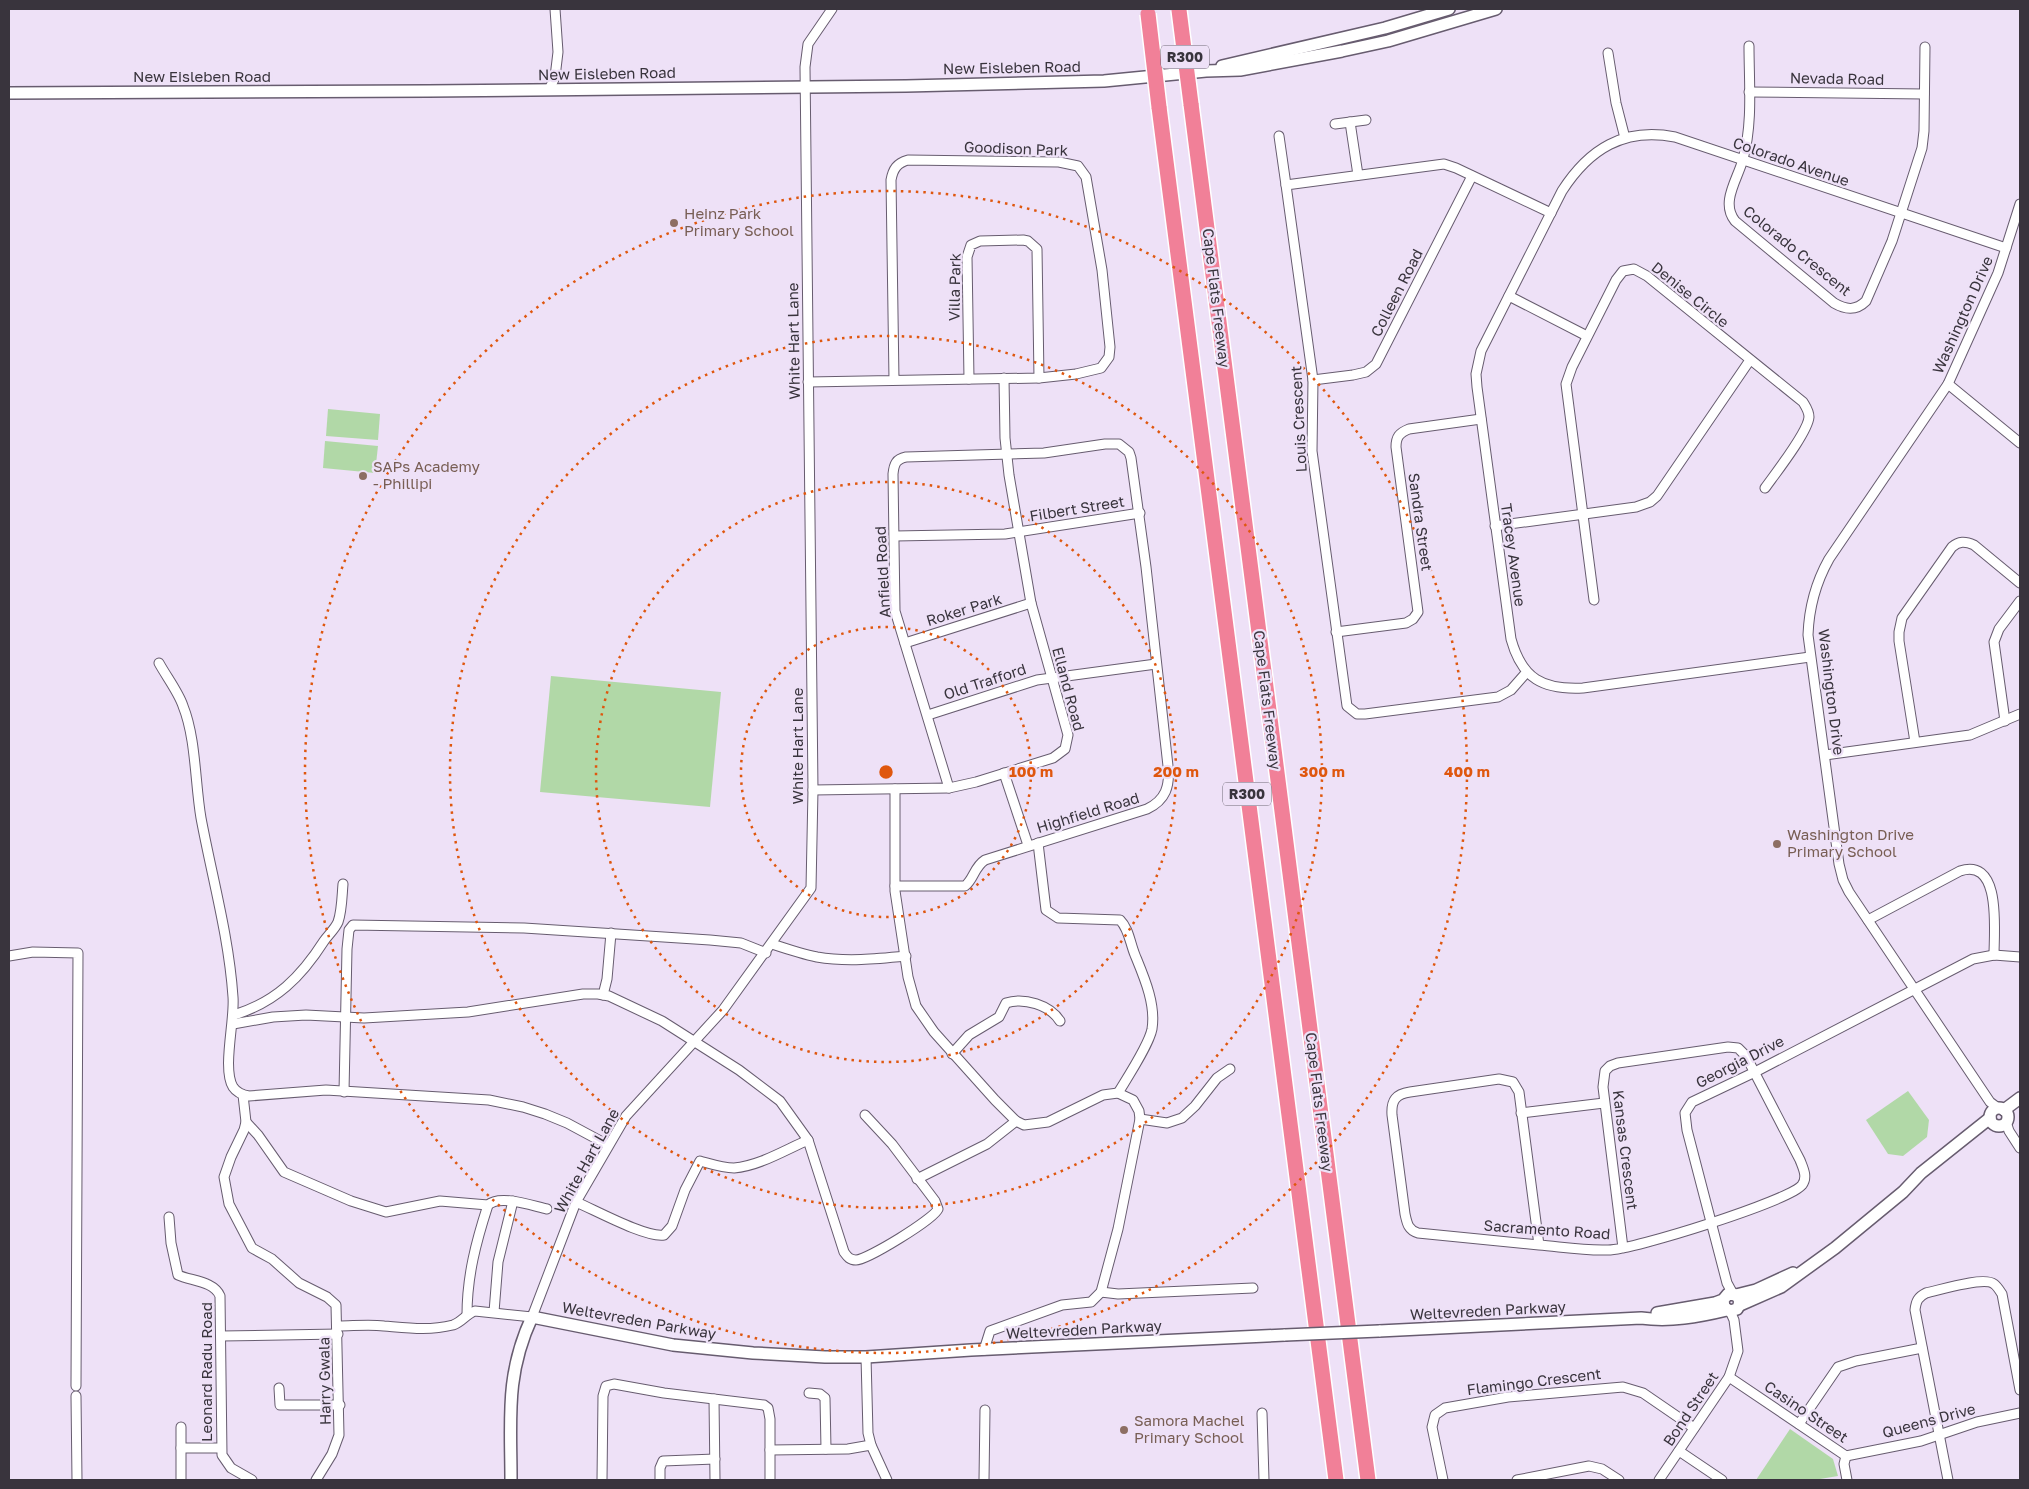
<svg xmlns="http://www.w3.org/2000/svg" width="2029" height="1489" viewBox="0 0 2029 1489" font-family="'Golos Text',sans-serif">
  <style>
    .green { fill: #b1d8a7 }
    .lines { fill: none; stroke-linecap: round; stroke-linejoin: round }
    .street-casing { stroke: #675c6f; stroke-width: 11 }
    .secondary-casing { stroke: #675c6f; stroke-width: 14 }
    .highway-casing { stroke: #fff; stroke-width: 18 }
    .street { stroke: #fff; stroke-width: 9 }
    .secondary { stroke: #fff; stroke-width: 11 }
    .highway { stroke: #f18098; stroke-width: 15 }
    .secondary-bridge-casing { stroke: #675c6f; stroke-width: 14; stroke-linecap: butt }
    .highway-bridge-casing { stroke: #fff; stroke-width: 18; stroke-linecap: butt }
    .secondary-bridge { stroke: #fff; stroke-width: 11 }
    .highway-bridge { stroke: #f18098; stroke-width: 15 }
    .ring { fill: none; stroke: #df570e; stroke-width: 2.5; stroke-dasharray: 2.5 5 }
    .education-dot { fill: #8d6e63; stroke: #eee1f7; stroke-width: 2 }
    .labels { text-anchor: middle; stroke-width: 4.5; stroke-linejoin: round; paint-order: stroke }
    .shield { fill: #eee1f7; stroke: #6f6875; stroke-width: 1 }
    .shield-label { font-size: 14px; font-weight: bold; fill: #39343d }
    .street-label { font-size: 15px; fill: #39343d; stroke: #eee1f7 }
    .education-label { font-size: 15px; fill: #785e54; stroke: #eee1f7; text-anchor: start }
    .centre { fill: #df570e; stroke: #eee1f7; stroke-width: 2.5 }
    .ring-label { font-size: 15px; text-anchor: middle; font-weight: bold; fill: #df570e; stroke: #eee1f7; stroke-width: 4.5; stroke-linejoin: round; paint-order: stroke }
  </style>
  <rect width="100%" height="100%" fill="#eee1f7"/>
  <!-- green -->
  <g class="green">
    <polygon points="328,409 380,414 378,440 326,436"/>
    <polygon points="325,441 378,446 375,473 323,468"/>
    <polygon points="551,676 721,692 710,807 540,792"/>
    <polygon points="1908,1091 1929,1120 1927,1137 1903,1156 1888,1154 1866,1120"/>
    <polygon points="1790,1429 1833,1459 1838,1476 1814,1480 1756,1480"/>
  </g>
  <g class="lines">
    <defs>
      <g id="street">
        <path d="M1749 46C1749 83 1753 123 1743 159 1738 179 1720 202 1735 221L1834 303C1846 310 1856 311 1866 301L1892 241 1922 148 1924 131 1925 47"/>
        <polyline points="1608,53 1616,103 1625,138"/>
        <polyline points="549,90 555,77 558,52 555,9"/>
        <polyline points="1749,92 1924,94"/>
        <polyline points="1350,122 1358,175"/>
        <polyline points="1335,124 1366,120"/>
        <polyline points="1279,136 1286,185"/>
        <polyline points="1509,296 1587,336"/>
        <polyline points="969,379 967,257 971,245 980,241 1023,240 1028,241 1037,249 1039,378"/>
        <polyline points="1313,380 1353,375 1366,372 1376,364 1472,176"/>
        <path d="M808 382 1039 378 1076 374 1101 368 1109 357 1110 347 1102 270 1086 177 1078 166 1059 162 908 160C897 163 893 169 891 180L894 380"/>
        <polyline points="1948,384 2020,443"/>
        <polyline points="1495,526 1636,507 1650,502 1657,496 1750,360"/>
        <polyline points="895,536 1005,534 1140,513"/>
        <path d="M1594 600 1566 384 1572 367 1616 280 1623 271 1634 269 1647 276 1803 402C1806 407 1809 411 1809 417 1808 432 1775 474 1765 488"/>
        <path d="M1336 632 1406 623 1413 619 1418 612 1396 447C1396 437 1399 433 1409 429L1481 419"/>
        <polyline points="905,643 1031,603"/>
        <path d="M1810 657 1583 688C1543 690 1522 679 1511 639L1477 387 1476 374 1481 351 1562 191C1589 149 1624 127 1675 137L2006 248"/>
        <path d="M159 663C166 676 179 693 183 706 196 738 195 783 201 818 212 877 229 937 233 997 235 1020 222 1069 233 1087 237 1093 243 1095 249 1096L326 1090 489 1100 523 1107 545 1114 567 1123 608 1145"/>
        <polyline points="1526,673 1511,690 1498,697 1365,714 1357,714 1347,706 1312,451 1313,380 1286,185 1444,164 1456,168 1551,213"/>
        <polyline points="928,715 1037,680 1156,664"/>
        <polyline points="2005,721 1994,642 1999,629 2020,601"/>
        <path d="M1915 742 1899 641V632L1902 618 1952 547C1959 541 1965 541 1974 545L2020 583"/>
        <polyline points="1825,755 1970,735 2020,714"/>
        <polyline points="1004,773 1028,845"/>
        <polyline points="895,789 895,891 908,977 916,1006 934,1032 995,1100 1016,1121 1024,1125 1048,1122 1103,1095 1118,1093 1133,1100 1139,1111 1140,1119 1118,1229 1101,1292 1091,1302 1062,1305 990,1331 984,1350"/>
        <polyline points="813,790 949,788 976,782 1053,758 1065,749 1068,735 1031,603 1009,475 1005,438 1004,378"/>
        <path d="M1038 843 1046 910 1058 918 1120 920C1129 929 1130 943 1135 955 1144 977 1156 1004 1152 1029 1149 1045 1127 1078 1118 1093"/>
        <path d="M895 886H965C974 879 974 867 985 860L1147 809C1166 800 1170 786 1168 766L1146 567 1131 458 1129 452 1119 444H1105L1044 453 906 457C896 459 894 464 893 474L895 611 949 788"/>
        <path d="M1868 920 1960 871C2002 857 1994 931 1994 955"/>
        <path d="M772 944C787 949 802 954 817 957 846 962 876 959 906 956"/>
        <polyline points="9,956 33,952 78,953 76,1386"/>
        <polyline points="603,995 607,979 611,933"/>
        <path d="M234 1015C276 1002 301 977 324 941 328 935 335 929 338 922 342 911 342 895 343 884"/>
        <path d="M233 1024 273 1017 306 1015 364 1018 468 1012 583 994H598L609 996 662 1021 739 1070 780 1101 808 1140 844 1252C847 1256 849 1260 856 1260 867 1260 934 1219 938 1209L935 1201 892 1144 865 1115"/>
        <path d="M952 1054 969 1035 999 1017 1006 1003C1024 997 1050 1005 1060 1021"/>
        <polyline points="344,1092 347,949 349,930 353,925 524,928 710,940 741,943 766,953"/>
        <polyline points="243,1095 246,1122 244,1130 231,1157 224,1177 229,1204 252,1248 272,1259 299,1283 327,1297 336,1305 339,1435 332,1454 316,1480"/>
        <path d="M1998 1108 1990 1102 1849 892 1843 880 1839 864 1808 635C1809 607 1815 584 1829 559L1948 384 1998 273 2020 204"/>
        <polyline points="1521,1113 1604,1103"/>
        <polyline points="1140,1119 1167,1123 1182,1118 1195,1106 1217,1078 1230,1069"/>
        <polyline points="246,1122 258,1135 284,1172 351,1201 386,1212 440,1201 488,1205"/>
        <polyline points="2006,1122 2009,1131 2020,1148"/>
        <polyline points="917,1179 987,1144 1016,1121"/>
        <path d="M576 1202C595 1210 646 1238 664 1235L672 1226 685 1190 700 1161C711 1164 723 1168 734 1168 759 1166 785 1150 808 1140"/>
        <path d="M169 1217 171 1243 178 1275C191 1281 214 1281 220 1296L222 1455 231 1468 252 1480"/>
        <path d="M1539 1245 1519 1092 1513 1082 1499 1079 1410 1092C1396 1094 1391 1100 1392 1115L1405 1214C1407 1223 1408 1230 1418 1233 1458 1237 1499 1241 1539 1245 1562 1247 1585 1251 1608 1250 1633 1250 1789 1201 1802 1185 1808 1177 1803 1168 1800 1160L1746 1056 1738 1048 1728 1047 1618 1063 1610 1066 1605 1071 1603 1087 1623 1248"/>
        <polyline points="1101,1292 1118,1294 1253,1288"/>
        <polyline points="1733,1294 1727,1283 1687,1130 1685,1113 1692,1102 1755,1072 1973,959 1994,955 2020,957"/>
        <polyline points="494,1312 498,1262 513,1201"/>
        <path d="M467 1315C467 1276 476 1242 488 1205 500 1194 533 1206 547 1209"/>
        <path d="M338 1326C353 1326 369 1324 384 1326 408 1328 429 1331 453 1325 462 1322 466 1314 475 1311L532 1317 576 1202 626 1116 723 1010 811 888 813 790 805 67 808 44 832 9"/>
        <polyline points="221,1336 338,1334"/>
        <polyline points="866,1357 868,1433 871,1445 887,1480"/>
        <polyline points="1729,1377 1846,1456"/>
        <polyline points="279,1388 280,1405 340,1405"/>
        <polyline points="809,1393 820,1394 825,1398 826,1449"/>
        <polyline points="76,1396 77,1480"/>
        <polyline points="714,1399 715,1480"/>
        <polyline points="1262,1413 1264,1480"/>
        <polyline points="1799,1424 1838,1367 1856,1361 1922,1348"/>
        <polyline points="181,1448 221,1448"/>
        <polyline points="770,1450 848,1449 871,1445"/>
        <polyline points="1679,1451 1722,1480"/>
        <polyline points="1846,1456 1921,1441 1977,1422 2020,1413"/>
        <polyline points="1846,1456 1844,1464 1847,1480"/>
        <polyline points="181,1480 181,1427"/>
        <polyline points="602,1480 603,1396 606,1386 614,1384 664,1393 764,1405 768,1408 770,1419 770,1480"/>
        <polyline points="660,1480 660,1468 663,1461 715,1459"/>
        <polyline points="984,1480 985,1410"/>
        <polyline points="1443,1480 1432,1427 1435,1415 1445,1408 1508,1397 1623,1387 1643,1393 1694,1428"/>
        <polyline points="1517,1480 1589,1466 1602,1469 1619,1480"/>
        <polyline points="1659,1480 1729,1377 1738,1351 1734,1320 1730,1311"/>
        <path d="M1948 1480 1915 1310C1916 1301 1918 1297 1926 1293 1940 1290 1984 1276 1994 1284 1997 1286 2000 1291 2002 1294L2020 1390"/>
      </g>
      <g id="secondary">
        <polyline points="1222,66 1385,28 1449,9"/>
        <polyline points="9,93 428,91 906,86 1104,81 1206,71 1240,70 1342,51 1388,41 1496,9"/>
        <circle cx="1999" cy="1117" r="9"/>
        <polyline points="2004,1110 2020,1098"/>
        <polyline points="1736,1295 1756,1290 1793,1273"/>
        <polyline points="1740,1305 1781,1287 1835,1248 1903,1192 1921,1173 1990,1118"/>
        <path d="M1657 1313 1715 1303 1723 1300 1728 1294 1736 1295C1740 1299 1741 1303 1737 1309L1730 1311 1724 1307 1723 1300"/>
        <path d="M1379 1331 1641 1318C1670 1322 1698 1317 1727 1310"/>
        <path d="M511 1480C511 1419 505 1375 532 1317L673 1345 753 1353 825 1357H866L971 1350 1285 1335"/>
      </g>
      <g id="highway">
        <polyline points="1191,104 1368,1480"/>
        <polyline points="1159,107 1336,1480"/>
      </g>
    </defs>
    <!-- street casing -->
    <use href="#street" class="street-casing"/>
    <!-- secondary casing -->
    <use href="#secondary" class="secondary-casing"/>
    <!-- highway casing -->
    <use href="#highway" class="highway-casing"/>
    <!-- street -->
    <use href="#street" class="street"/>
    <!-- secondary -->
    <use href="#secondary" class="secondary"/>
    <!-- highway -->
    <use href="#highway" class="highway"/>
    <defs>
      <polyline id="secondary-bridge" points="1285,1335 1379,1331"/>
      <g id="highway-bridge">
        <polyline points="1179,10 1191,104"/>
        <polyline points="1148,14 1159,107"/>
      </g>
    </defs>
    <!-- secondary-bridge casing -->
    <use href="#secondary-bridge" class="secondary-bridge-casing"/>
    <!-- highway-bridge casing -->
    <use href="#highway-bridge" class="highway-bridge-casing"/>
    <!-- secondary-bridge -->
    <use href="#secondary-bridge" class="secondary-bridge"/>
    <!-- highway-bridge -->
    <use href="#highway-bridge" class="highway-bridge"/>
  </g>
  <!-- distance rings -->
  <g class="ring">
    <circle cx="886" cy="772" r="145"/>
    <circle cx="886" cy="772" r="290"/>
    <circle cx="886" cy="772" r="436"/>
    <circle cx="886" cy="772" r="581"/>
  </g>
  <!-- markers -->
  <g class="education-dot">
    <circle cx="674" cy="223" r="5"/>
    <circle cx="363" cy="476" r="5"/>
    <circle cx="1777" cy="844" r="5"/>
    <circle cx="1124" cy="1430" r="5"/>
  </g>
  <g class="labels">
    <!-- shield labels -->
    <g class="shield">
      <rect x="1161" y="45.5" width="48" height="23" rx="4"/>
      <rect x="1223" y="782.5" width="48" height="23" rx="4"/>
    </g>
    <g class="shield-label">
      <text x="1185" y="62">R300</text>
      <text x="1247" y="799">R300</text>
    </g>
    <!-- street labels -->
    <g class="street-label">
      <text transform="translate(1012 68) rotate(-1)" y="5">New Eisleben Road</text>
      <text transform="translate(607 74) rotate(-1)" y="5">New Eisleben Road</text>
      <text x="202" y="82">New Eisleben Road</text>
      <text transform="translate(1837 79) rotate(1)" y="5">Nevada Road</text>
      <text transform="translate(1016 149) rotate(2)" y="5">Goodison Park</text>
      <text transform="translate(1791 162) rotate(19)" y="5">Colorado Avenue</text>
      <text transform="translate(1797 251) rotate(39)" y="5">Colorado Crescent</text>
      <text transform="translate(955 287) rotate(-89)" y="5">Villa Park</text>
      <text transform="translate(1397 293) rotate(-63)" y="5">Colleen Road</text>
      <text transform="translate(1690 295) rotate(39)" y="5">Denise Circle</text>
      <text transform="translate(1216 298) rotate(83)" y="5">Cape Flats Freeway</text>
      <text transform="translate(1963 315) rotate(-66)" y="5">Washington Drive</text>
      <text transform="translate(794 341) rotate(-91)" y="5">White Hart Lane</text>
      <text transform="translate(1299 419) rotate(-93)" y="5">Louis Crescent</text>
      <text transform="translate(1077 509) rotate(-9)" y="5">Filbert Street</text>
      <text transform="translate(1420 522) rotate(82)" y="5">Sandra Street</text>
      <text transform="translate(1513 555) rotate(82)" y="5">Tracey Avenue</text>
      <text transform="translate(883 572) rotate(-93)" y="5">Anfield Road</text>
      <text transform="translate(964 610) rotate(-17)" y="5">Roker Park</text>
      <text transform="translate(985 682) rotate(-18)" y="5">Old Trafford</text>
      <text transform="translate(1068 689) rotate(75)" y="5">Elland Road</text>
      <text transform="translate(1831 692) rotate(83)" y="5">Washington Drive</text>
      <text transform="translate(1267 700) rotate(83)" y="5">Cape Flats Freeway</text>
      <text transform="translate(798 746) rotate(-90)" y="5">White Hart Lane</text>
      <text transform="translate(1088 813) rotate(-17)" y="5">Highfield Road</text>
      <text transform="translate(1740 1062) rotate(-27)" y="5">Georgia Drive</text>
      <text transform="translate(1319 1102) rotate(83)" y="5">Cape Flats Freeway</text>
      <text transform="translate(1625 1150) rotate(83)" y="5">Kansas Crescent</text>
      <text transform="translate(587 1161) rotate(-61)" y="5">White Hart Lane</text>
      <text transform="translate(1547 1230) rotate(4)" y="5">Sacramento Road</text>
      <text transform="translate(1488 1311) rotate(-3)" y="5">Weltevreden Parkway</text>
      <text transform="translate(639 1321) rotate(10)" y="5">Weltevreden Parkway</text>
      <text transform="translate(1084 1330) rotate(-3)" y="5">Weltevreden Parkway</text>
      <text transform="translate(207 1372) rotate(-90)" y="5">Leonard Radu Road</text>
      <text transform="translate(325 1381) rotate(-91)" y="5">Harry Gwala</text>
      <text transform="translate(1534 1382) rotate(-7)" y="5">Flamingo Crescent</text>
      <text transform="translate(1691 1409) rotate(-56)" y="5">Bond Street</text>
      <text transform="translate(1806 1412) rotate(34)" y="5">Casino Street</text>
      <text transform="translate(1929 1421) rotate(-15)" y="5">Queens Drive</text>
    </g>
    <!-- education labels -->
    <g class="education-label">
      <text x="684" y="219">Heinz Park<tspan x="684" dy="17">Primary School</tspan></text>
      <text x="373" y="472">SAPs Academy<tspan x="373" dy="17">- Phillipi</tspan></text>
      <text x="1787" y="840">Washington Drive<tspan x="1787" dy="17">Primary School</tspan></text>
      <text x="1134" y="1426">Samora Machel<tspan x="1134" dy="17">Primary School</tspan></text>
    </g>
  </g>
  <circle cx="886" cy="772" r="8" class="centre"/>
  <g class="ring-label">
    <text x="1031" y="777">100 m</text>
    <text x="1176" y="777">200 m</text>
    <text x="1322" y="777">300 m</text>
    <text x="1467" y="777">400 m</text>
  </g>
  <!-- border -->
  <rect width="2029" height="1489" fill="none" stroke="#39343d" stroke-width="20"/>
</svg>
